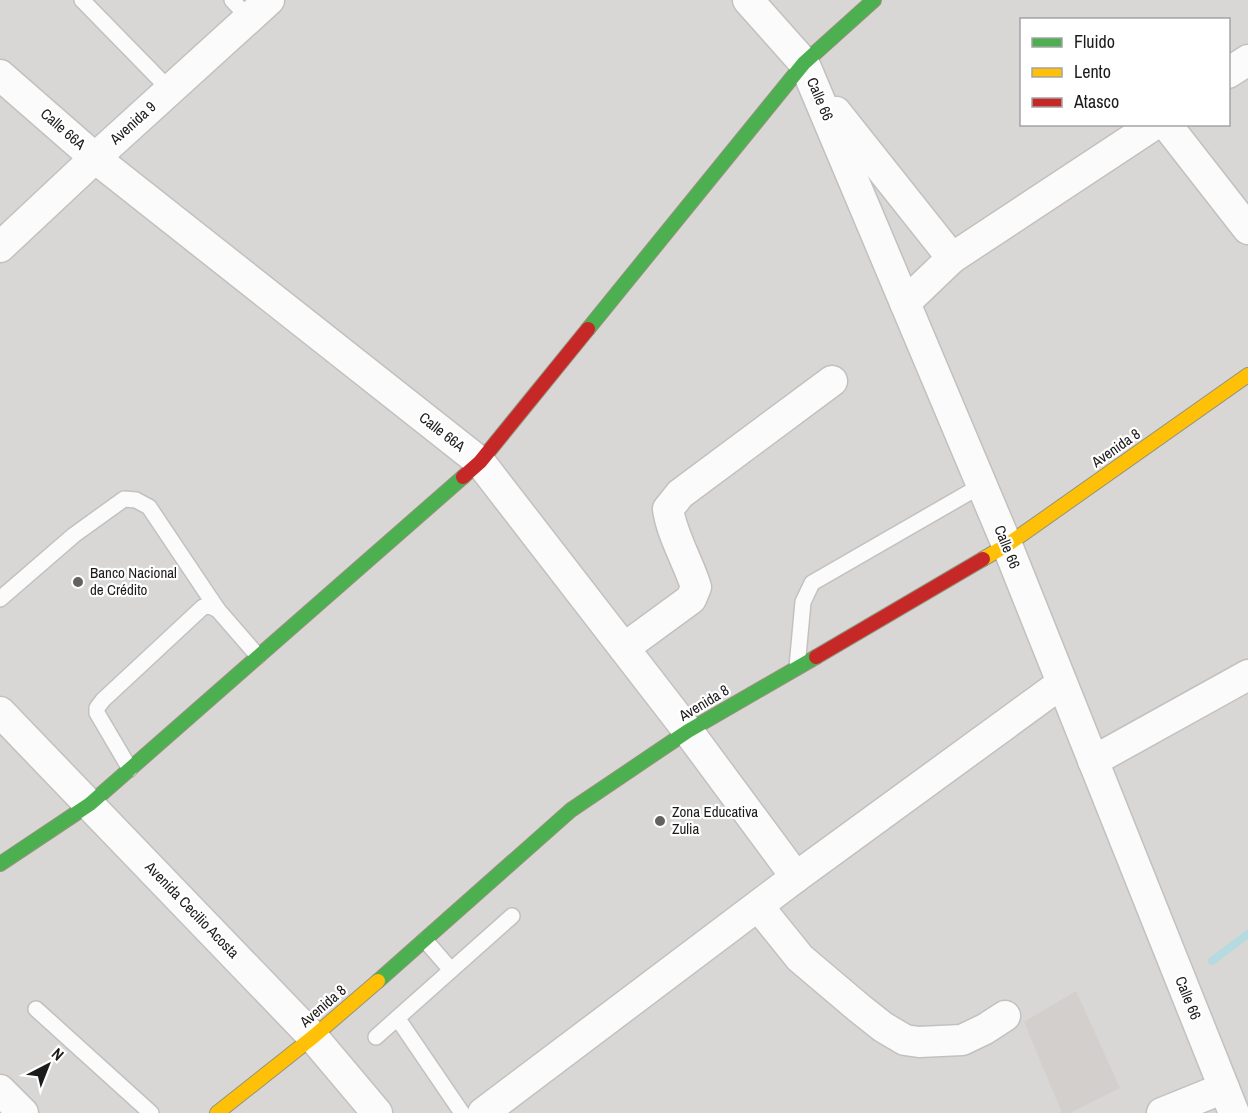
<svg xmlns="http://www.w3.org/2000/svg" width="1248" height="1113" viewBox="0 0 1248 1113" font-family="'Archivo Narrow',sans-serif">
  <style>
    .residential { fill: #d9d7d5; fill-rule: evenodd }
    .parking { fill: #d8d7d5 }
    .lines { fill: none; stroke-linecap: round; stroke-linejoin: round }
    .stream { stroke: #b5dadf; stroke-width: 8 }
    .building { fill: #d2cfcc }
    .lane-casing { stroke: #c2c1bf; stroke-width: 18 }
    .street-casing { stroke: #c2c1bf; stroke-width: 33 }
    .fast-casing { stroke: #94937b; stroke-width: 16 }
    .slow-casing { stroke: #94937b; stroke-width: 16 }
    .jam-casing { stroke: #94937b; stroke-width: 16 }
    .lane { stroke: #fcfbfb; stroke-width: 15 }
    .street { stroke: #fcfbfb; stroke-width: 30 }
    .fast { stroke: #4caf50; stroke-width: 14 }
    .slow { stroke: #ffc107; stroke-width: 14 }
    .jam { stroke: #c62828; stroke-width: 14 }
    .poi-dot { fill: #636261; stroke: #fff; stroke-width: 2 }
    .labels { text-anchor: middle; stroke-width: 4.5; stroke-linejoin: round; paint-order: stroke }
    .street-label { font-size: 15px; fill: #1b1b1b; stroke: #fff }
    .poi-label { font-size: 15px; fill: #1b1b1b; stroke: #fff; text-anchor: start }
  </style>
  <rect width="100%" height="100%" fill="#eae7e3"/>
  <!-- residential -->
  <path class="residential" d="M0 0H1248V1113H0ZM1022 20H1228V124H1022Z"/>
  <!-- parking -->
  <polygon class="parking" points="755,947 909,1113 690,1113 629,1041"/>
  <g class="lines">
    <!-- stream -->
    <polyline class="stream" points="1212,961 1248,934"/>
  </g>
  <!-- building -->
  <polygon class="building" points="1076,991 1120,1088 1070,1113 1062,1113 1024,1022"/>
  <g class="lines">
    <defs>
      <g id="lane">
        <polyline points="82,0 170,90"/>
        <polyline points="232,0 249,18"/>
        <polyline points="0,599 74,535 124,499 136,500 149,507 218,610"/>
        <polyline points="797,667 803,602 812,583 982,485"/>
        <polyline points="130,769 97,713 97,708 103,700 203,607 210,606 218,610 258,656"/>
        <polyline points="425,940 451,970"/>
        <polyline points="36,1009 151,1113"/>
        <polyline points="398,1019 462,1113"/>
        <polyline points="376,1037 512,916"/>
      </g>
      <g id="street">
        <polyline points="748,0 804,63 1007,545 1234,1113"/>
        <polyline points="1228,73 1248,60"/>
        <polyline points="0,75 95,158 480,462 688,731 796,877"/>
        <polyline points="836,112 952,258 1155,124"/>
        <polyline points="1166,124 1248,229"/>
        <polyline points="0,247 95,158 269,0"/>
        <polyline points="905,303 952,258"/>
        <path d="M624 648 691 599 696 587C688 561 672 536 668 509L680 494 832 381"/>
        <polyline points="0,712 313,1037 377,1113"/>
        <polyline points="1093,761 1248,675"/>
        <polyline points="758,906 800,958 859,1008 883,1027 905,1040 919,1042 962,1040 985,1029 1005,1016"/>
        <polyline points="0,1090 23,1113"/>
        <polyline points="483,1113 796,877 1062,683"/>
        <polyline points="1162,1113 1224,1088"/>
      </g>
      <g id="fast">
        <polyline points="588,329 804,63 874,0"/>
        <polyline points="0,864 90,804 463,477"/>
        <polyline points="378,981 571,810 688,731 816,657"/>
      </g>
      <g id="slow">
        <polyline points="983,559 1007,545 1248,375"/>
        <polyline points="217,1113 313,1037 378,981"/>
      </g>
      <g id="jam">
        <polyline points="463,477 480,462 588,329"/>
        <polyline points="816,657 983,559"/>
      </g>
    </defs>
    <!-- lane casing -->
    <use href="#lane" class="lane-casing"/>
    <!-- street casing -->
    <use href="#street" class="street-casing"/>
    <!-- fast casing -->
    <use href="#fast" class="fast-casing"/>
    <!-- slow casing -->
    <use href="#slow" class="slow-casing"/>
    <!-- jam casing -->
    <use href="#jam" class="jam-casing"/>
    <!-- lane -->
    <use href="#lane" class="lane"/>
    <!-- street -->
    <use href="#street" class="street"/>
    <!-- fast -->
    <use href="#fast" class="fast"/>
    <!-- slow -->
    <use href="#slow" class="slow"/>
    <!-- jam -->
    <use href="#jam" class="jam"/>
  </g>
  <!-- markers -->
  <g class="poi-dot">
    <circle cx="78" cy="582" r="6"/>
    <circle cx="660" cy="821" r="6"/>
  </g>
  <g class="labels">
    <!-- street labels -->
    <g class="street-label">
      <text transform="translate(820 99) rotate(67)" y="5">Calle 66</text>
      <text transform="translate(133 123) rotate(-42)" y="5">Avenida 9</text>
      <text transform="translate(63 129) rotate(41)" y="5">Calle 66A</text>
      <text transform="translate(442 432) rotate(38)" y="5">Calle 66A</text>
      <text transform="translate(1116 448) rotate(-35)" y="5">Avenida 8</text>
      <text transform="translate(1007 547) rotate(68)" y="5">Calle 66</text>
      <text transform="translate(704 703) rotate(-31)" y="5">Avenida 8</text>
      <text transform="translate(192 910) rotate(46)" y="5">Avenida Cecilio Acosta</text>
      <text transform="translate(1188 998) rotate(68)" y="5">Calle 66</text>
      <text transform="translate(323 1006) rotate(-41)" y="5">Avenida 8</text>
    </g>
    <!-- poi labels -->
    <g class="poi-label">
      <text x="90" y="578">Banco Nacional<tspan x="90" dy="17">de Crédito</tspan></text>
      <text x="672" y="817">Zona Educativa<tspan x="672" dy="17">Zulia</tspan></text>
    </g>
  </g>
  <!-- legend -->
  <rect x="1020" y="18" width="210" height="108" fill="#ffffff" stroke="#a4a4a4" stroke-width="1.5"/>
  <rect x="1032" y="38" width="30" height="9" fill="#4caf50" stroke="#a4a4a4" stroke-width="1.5"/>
  <text x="1074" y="48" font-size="18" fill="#1b1b1b">Fluido</text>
  <rect x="1032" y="68" width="30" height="9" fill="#ffc107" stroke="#a4a4a4" stroke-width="1.5"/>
  <text x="1074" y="78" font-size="18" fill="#1b1b1b">Lento</text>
  <rect x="1032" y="98" width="30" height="9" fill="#c62828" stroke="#a4a4a4" stroke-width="1.5"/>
  <text x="1074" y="108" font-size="18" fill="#1b1b1b">Atasco</text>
  <!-- north arrow -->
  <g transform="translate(48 1065) rotate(42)" stroke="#ffffff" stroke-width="4.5" paint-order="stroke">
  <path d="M0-4.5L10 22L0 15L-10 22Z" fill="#1b1b1b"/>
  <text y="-9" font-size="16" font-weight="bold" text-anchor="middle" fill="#1b1b1b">N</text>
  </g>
</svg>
